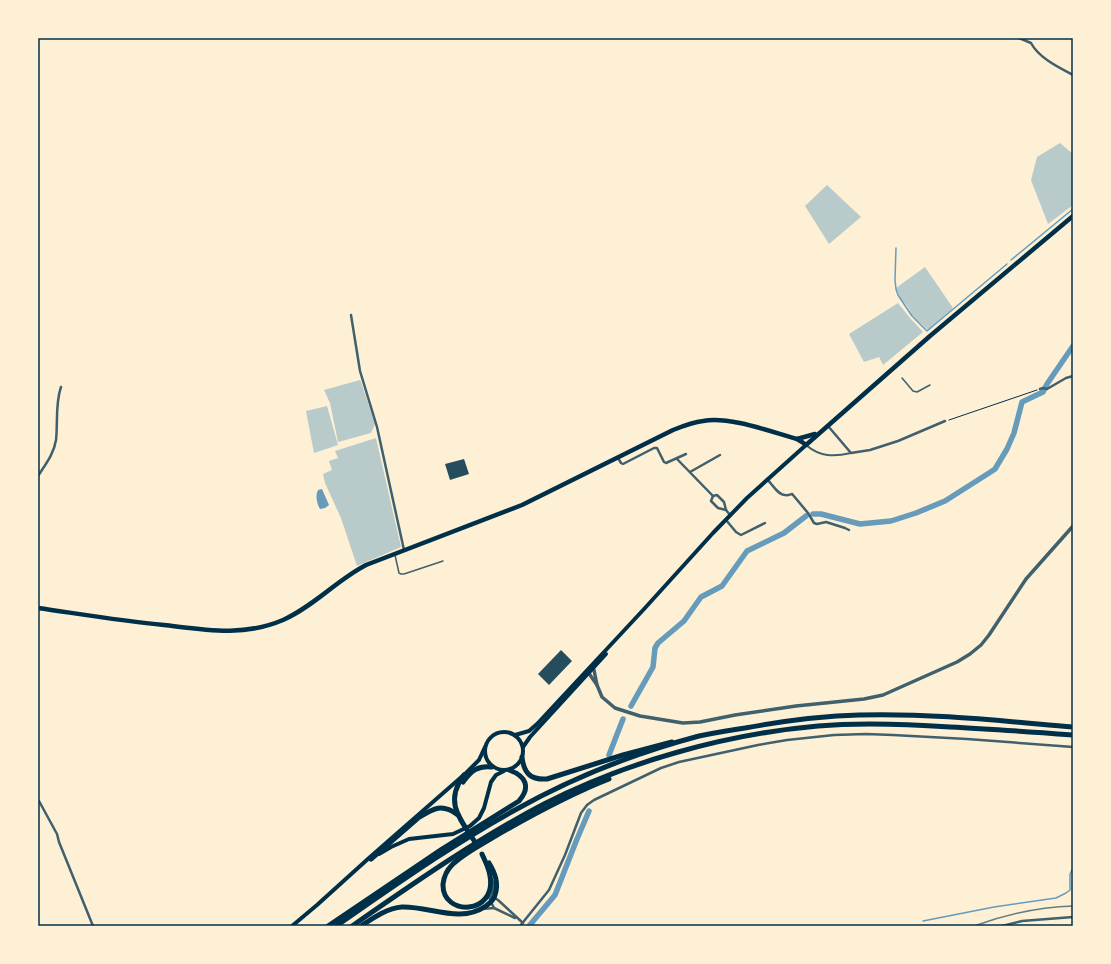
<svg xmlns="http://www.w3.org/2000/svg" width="1111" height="964" viewBox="0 0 1111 964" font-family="Mulish,sans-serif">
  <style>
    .green { fill: #b9caca }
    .water { fill: #669bbc }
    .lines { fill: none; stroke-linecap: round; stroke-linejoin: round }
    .stream { stroke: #669bbc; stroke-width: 1.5 }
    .canal { stroke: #669bbc; stroke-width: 5.5 }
    .building { fill: #264d5e }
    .path { stroke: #003049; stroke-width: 1 }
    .service { stroke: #3f606c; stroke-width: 1.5 }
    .pedestrian { stroke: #3f606c; stroke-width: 2 }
    .minor { stroke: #3f606c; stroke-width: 2.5 }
    .tertiary { stroke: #3f606c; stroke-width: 3.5 }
    .secondary { stroke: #003049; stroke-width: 4 }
    .primary { stroke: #003049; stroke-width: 4.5 }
    .motorway { stroke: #003049; stroke-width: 5 }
    .rail { stroke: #657d81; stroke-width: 1.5 }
    .neatline { fill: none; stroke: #003049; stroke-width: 1.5 }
  </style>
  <rect width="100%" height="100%" fill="#fdf0d5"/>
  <!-- green -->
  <g class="green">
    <polygon points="1060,143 1073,154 1073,205 1048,224 1031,180 1037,157"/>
    <polygon points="827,185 861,217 829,244 805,206"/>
    <polygon points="925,267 953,308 928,330 912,315 908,307 901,299 896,288"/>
    <polygon points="898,303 910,318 923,332 883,365 879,357 864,362 849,334"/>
    <polygon points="360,380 361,382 375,424 371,433 338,442 330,403 324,390"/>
    <polygon points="327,406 338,445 314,453 306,411"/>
    <polygon points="376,438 401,547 357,566 341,518 325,483 323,474 332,470 329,461 338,458 335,451"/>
  </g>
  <!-- water -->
  <path class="water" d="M322 489 329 505 325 508 320 509C317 504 315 496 318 490Z"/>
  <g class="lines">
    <!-- stream -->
    <g class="stream">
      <polyline points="896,248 895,280 896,289 898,295 912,316 927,331 1007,264"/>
      <polyline points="1011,260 1073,209"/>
      <polyline points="923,921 994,907 1056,898 1066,893 1070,890 1070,874 1073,868"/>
    </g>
    <!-- canal -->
    <g class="canal">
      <polyline points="813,514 821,514 860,524 891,521 916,513 945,501 989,473 995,469 1007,449 1014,433 1022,402 1043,392 1047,384 1073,346"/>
      <polyline points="631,706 653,667 655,648 658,643 684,621 701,597 722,586 747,551 784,533 806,516"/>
      <polyline points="609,755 623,719"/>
      <polyline points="529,926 555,895 577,839 589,811"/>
    </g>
  </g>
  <!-- building -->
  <g class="building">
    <polygon points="464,459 469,474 450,480 445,464"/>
    <polygon points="561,650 572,661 549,685 538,674"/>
  </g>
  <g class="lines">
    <!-- path -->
    <polyline class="path" points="949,420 1037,390"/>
    <!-- service -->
    <g class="service">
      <polyline points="902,378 913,391 917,392 930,385"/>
      <polyline points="395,555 399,573 401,574 404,574 443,561"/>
    </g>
    <!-- pedestrian -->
    <path class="pedestrian" d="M806 445C820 457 834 457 851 453"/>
    <!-- minor -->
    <g class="minor">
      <path d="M1019 38 1031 43C1039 58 1058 67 1073 75"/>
      <polyline points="351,315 360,371 377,427 404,550"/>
      <polyline points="1040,389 1043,388 1047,389 1066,378 1073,376"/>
      <polyline points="828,426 851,453 870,450 898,441 945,421"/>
      <polyline points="618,458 621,463 623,464 654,448 657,448 664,462 666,463 686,454"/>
      <polyline points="677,459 713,496"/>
      <polyline points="690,472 720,455"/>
      <path d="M38 476C45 465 54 454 56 440 58 423 55 404 61 387"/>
      <path d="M767 479C772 484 778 495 785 495 787 496 789 495 792 494L793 495 808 513 814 523 817 524 826 522 845 528 849 530"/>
      <polyline points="713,496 717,495 724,502 726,510 730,515"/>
      <polyline points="713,496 711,501 718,508 726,510"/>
      <polyline points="726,520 736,532 741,535 765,523"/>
      <polyline points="39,801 57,834 59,842 93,926"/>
      <polyline points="492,879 494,887 490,900 494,908"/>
      <polyline points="487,898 493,897 498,900 523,923"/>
      <polyline points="482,909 494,908 515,918"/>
      <polyline points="520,926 549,890 565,855 581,813 587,805 594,800 661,768 679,762 758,745 787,740 834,735 866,734 893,735 967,739 1073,747"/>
      <polyline points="1002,926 1022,921 1073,917"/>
    </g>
    <!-- tertiary -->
    <g class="tertiary">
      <polyline points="591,668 594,670 597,685 602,697 615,708 640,716 683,723 700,722 735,715 796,706 864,699 883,695 957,662 970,654 981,645 989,635 1026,579 1073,526"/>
      <polyline points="588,672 597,685"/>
    </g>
    <!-- secondary -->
    <g class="secondary">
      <circle cx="504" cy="751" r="19"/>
      <polyline points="515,735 529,731 537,724 645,608 713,533 747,498 806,445"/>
      <polyline points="523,747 530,737 606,654"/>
      <polyline points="379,854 391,847 409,839 453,834 470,826 479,818 484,808 491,782 496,775 504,771"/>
      <polyline points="292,926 317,905 369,858 466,773 479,760 485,747"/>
    </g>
    <!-- primary -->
    <g class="primary">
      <polyline points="797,439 815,434"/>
      <path d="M38 608C80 614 122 621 164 625 206 630 243 637 283 620 314 606 337 580 366 565L522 505 673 430C683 426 693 422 703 421 730 416 771 432 797 439L802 442 806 445 930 336 1073 216"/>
    </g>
    <!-- motorway -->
    <g class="motorway">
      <path d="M522 757C524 774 531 780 547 779L623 755 672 742"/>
      <path d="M464 775C443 803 461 820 477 845"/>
      <path d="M463 782C471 771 478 765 492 767"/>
      <path d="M482 854C485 861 489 868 490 876 497 915 442 917 443 884 444 876 447 870 452 865 463 854 479 846 492 838 530 816 568 795 609 779"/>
      <path d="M371 859 418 818C434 808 442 803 458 815"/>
      <path d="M328 926 442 849 519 801C531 787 526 776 509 770"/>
      <path d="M336 926C394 886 453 844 515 810 572 778 635 753 699 736 714 733 730 730 745 728 783 721 821 716 859 715 931 713 1002 721 1073 727"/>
      <path d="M352 926C414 883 477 839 544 804 626 762 726 734 818 726 862 722 906 724 950 727 991 729 1032 732 1073 735"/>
      <path d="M361 926C373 918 387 908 402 907 430 906 460 924 486 906 490 903 494 900 495 895 499 883 495 873 489 863"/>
    </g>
    <!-- rail -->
    <path class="rail" d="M974 926C1007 914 1039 907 1073 906"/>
  </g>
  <!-- border -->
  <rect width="1111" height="964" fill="none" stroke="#fdf0d5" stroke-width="78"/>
  <rect x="39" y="39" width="1033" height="886" class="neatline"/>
</svg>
